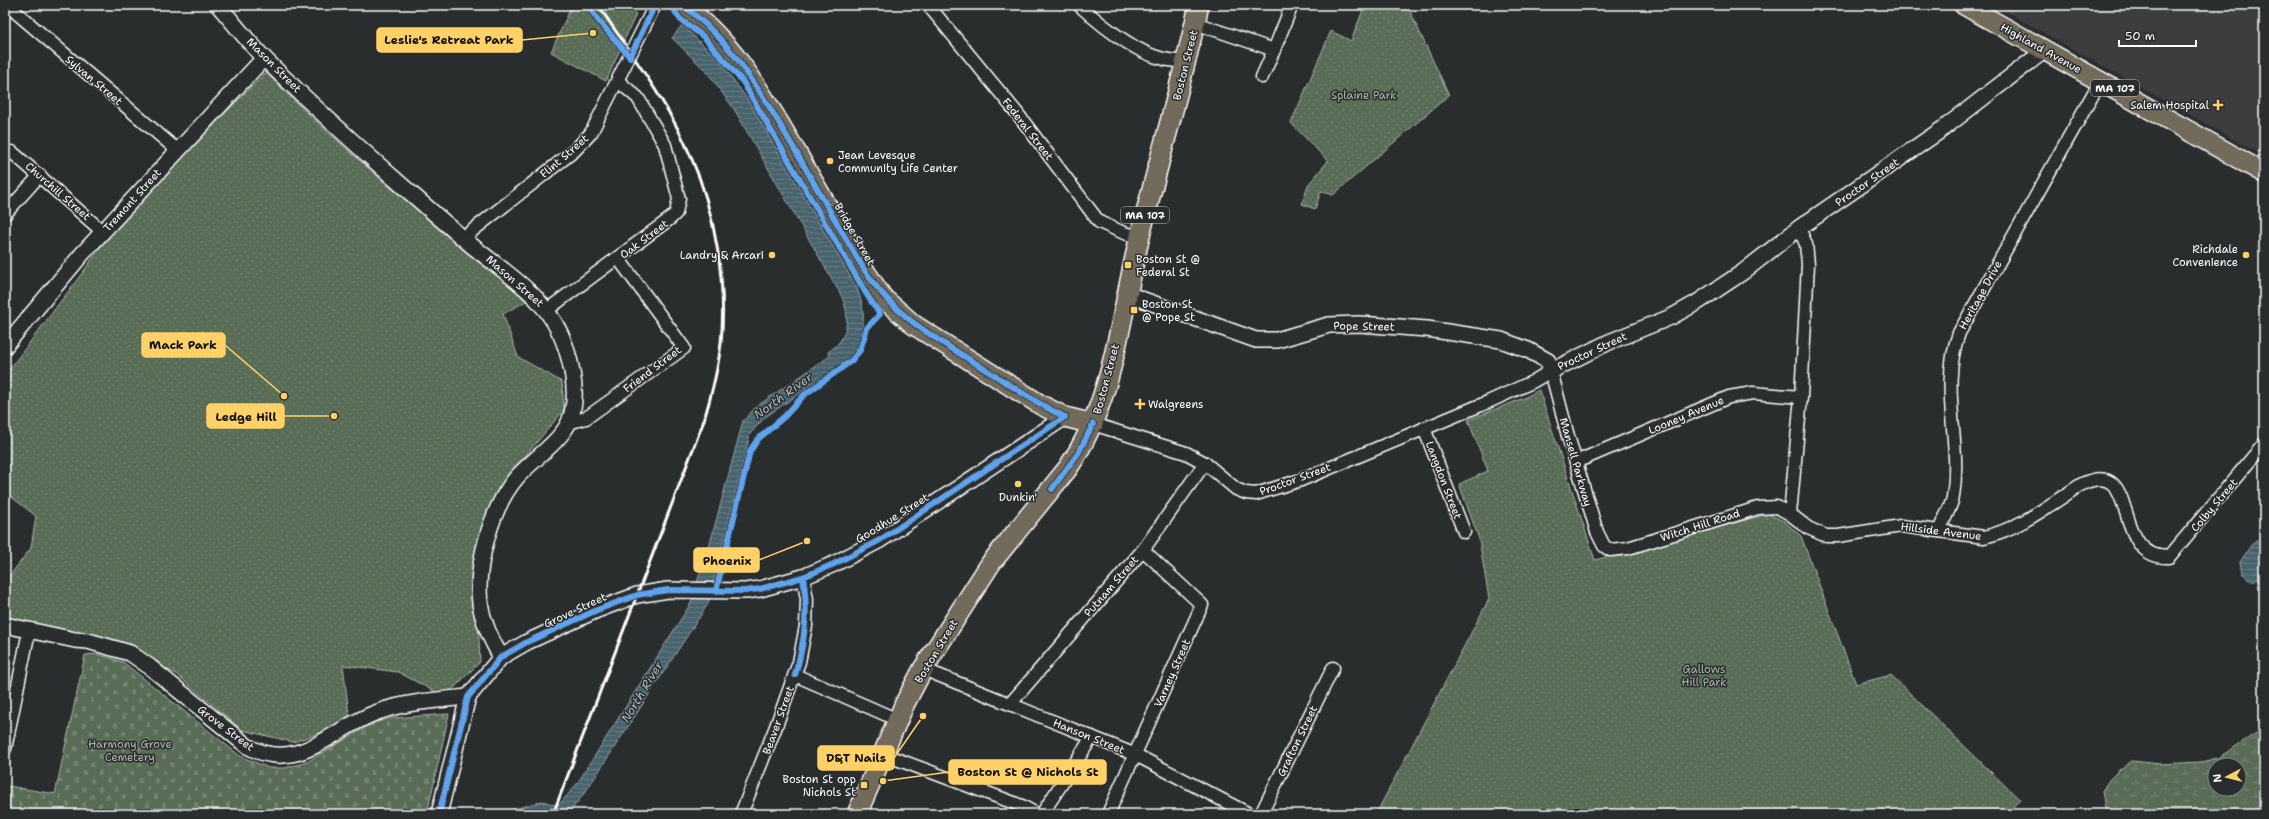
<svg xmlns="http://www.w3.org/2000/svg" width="2269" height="819" viewBox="0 0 2269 819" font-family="'Shantell Sans',sans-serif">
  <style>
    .built { fill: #3d3c41 }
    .wetland { fill: url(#wetland-marsh); stroke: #acb6aa; fill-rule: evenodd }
    .cemetery { fill: url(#cemetery-stones); stroke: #acb6aa }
    .park { fill: url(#park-dots); stroke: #acb6aa }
    .water { fill: url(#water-rules); stroke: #92a1a7 }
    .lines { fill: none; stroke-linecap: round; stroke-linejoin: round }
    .minor-casing { stroke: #fff; stroke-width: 15 }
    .tertiary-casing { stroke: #fff; stroke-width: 18 }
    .primary-casing { stroke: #fff; stroke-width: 22 }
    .minor { stroke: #2a2d2e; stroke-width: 12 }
    .tertiary { stroke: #2a2d2e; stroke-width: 15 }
    .primary { stroke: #726b5a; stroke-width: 19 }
    .rail { stroke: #fff; stroke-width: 3 }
    .cycleway-casing { stroke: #2a2d2e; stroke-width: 8 }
    .cycleway { stroke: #60a3ed; stroke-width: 6 }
    .poi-dot { fill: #ffd166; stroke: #2a2d2e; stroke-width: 1.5 }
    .labels { text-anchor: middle; stroke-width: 3; stroke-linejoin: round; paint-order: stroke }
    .shield { fill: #2a2d2e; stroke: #bfc0c0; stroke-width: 1 }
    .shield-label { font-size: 10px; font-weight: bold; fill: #fff }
    .street-label { font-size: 11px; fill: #fff; stroke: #2a2d2e }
    .park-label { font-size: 11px; fill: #acb6aa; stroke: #2a2d2e }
    .poi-label { font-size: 11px; fill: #fff; stroke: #2a2d2e; text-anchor: end }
    .water-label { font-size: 12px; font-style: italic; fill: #adb9bd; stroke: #2a2d2e }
    .leader { fill: none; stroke: #ffd166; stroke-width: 1.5 }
    .callout-dot { fill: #ffd166; stroke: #2a2d2e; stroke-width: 1.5 }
    .callout { fill: #ffd166; stroke: #ffd166; stroke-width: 1.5 }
    .callout-label { font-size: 12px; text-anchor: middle; font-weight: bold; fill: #111 }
  </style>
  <defs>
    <pattern id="wetland-marsh" width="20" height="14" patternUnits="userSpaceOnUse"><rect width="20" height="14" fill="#596c56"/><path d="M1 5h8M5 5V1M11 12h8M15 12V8" fill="none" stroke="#72826f"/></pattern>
    <pattern id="cemetery-stones" width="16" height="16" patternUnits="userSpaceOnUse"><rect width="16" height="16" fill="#596c56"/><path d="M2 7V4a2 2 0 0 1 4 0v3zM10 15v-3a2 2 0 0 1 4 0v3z" fill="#72826f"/></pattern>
    <pattern id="park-dots" width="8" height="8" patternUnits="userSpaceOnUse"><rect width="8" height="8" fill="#596c56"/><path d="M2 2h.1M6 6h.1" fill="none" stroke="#72826f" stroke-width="1.8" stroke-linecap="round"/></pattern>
    <pattern id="water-rules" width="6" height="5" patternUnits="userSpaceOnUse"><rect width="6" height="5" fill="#49636d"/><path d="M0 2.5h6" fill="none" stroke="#647a83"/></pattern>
  </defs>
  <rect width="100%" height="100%" fill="#2a2d2e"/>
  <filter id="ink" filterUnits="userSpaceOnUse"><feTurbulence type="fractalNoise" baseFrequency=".025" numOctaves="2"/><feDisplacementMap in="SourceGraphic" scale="8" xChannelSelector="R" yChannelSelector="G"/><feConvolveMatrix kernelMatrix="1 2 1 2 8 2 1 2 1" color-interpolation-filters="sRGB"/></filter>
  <g filter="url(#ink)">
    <!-- built -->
    <polygon class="built" points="1995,5 2264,5 2264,156 2081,54"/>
    <!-- wetland -->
    <path class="wetland" d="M2264 728V814H2106L2102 791 2109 780 2120 769 2132 761 2160 764 2201 762 2218 758ZM2215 765H2239V789H2215Z"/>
    <!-- cemetery -->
    <polygon class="cemetery" points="97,654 123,662 240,756 269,768 285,768 307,762 373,723 392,718 449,714 427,814 5,814 5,793 8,786 55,794 85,655"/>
    <!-- park -->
    <g class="park">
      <polygon points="572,5 627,5 636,14 606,81 551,52"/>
      <polygon points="1365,5 1407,5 1449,95 1333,195 1321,191 1315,209 1302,204 1308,185 1328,161 1291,123 1331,31 1351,41"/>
      <path d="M266 72C347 156 439 228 530 299L503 314 518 357 562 382 564 410 499 487 476 570 480 662 445 697 398 672 343 665 350 723 293 742 242 730 176 674 123 646 38 632 5 617V582L31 548 36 516 5 492V375L86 268 120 218Z"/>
      <polygon points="1539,390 1595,560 1768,514 1784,521 1801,536 1856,684 1891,675 2020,800 2005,814 1376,814 1489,599 1479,539 1459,484 1488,471 1468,420 1524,398"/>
    </g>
    <!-- water -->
    <g class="water">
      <path d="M682 25 718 59 748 100 857 288C867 314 866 337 849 359L764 418 750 434 708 604 586 791 568 814H510L514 809 543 801 558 806 577 784 691 603 703 562H705L743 421 757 406 830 356 828 352C849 339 851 316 841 295L734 109 707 72 672 38Z"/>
      <polygon points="2264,536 2264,578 2251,581 2242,573 2240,562 2251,545"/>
    </g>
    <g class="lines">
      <defs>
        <g id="minor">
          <polyline points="928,5 1017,113 1099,222 1124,233 1139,237"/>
          <path d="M1079 5C1100 24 1136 53 1164 59 1171 61 1179 61 1186 62"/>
          <polyline points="12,9 177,150"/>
          <polyline points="1195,23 1274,50 1292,5"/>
          <polyline points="1262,77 1274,50"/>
          <polyline points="12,152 103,232"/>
          <polyline points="5,214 40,175"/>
          <path d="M1799 228 1806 244 1808 264 1801 397 1790 514 1808 528 1826 536H1838L1901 526 1984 537C2020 529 2052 503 2082 484 2142 456 2109 559 2169 557L2264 444"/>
          <polyline points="463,238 575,150 591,133 655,5"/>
          <polyline points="547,310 671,218 676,213 679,199 665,145 638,98 618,81"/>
          <polyline points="568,423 586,418 684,348 618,258"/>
          <polyline points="1093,424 1186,453 1205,463 1236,489 1246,493 1256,494 1301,480 1488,402 1532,382 1551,371 1568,436 1597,532 1604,546 1610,550 1628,548 1758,508 1777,507 1790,514"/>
          <polyline points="1424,428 1464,532"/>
          <polyline points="1576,462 1729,397 1753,393 1801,397"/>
          <path d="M1939 531C1943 520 1951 508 1953 497 1962 441 1939 388 1959 333L2101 80"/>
          <polyline points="923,669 1136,755 1249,814"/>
          <polyline points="795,675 898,720"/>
          <polyline points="1010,704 1143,550 1205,463"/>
          <polyline points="5,749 29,631"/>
          <polyline points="883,754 1022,806 1036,814"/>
          <polyline points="741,814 775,729 799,662 806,626 807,599 803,577"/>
          <polyline points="1042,814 1092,737"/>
          <polyline points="1108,814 1202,605 1143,550"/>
          <polyline points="1261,814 1333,668"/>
        </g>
        <g id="tertiary">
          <path d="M218 5C234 23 248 42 265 59 307 101 353 142 398 182 422 203 446 224 471 245 509 276 550 298 566 348 573 370 579 399 569 422 560 442 532 460 517 477 492 506 475 565 480 603 483 623 491 640 501 657"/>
          <polyline points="1127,294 1256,340 1277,340 1329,325 1359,324 1427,329 1501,340 1528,350 1548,361 1551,371 1609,342 1671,317 1698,302 1743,272 1799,228 1944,128 2045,50"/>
          <polyline points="5,346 83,253 264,58"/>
          <path d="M5 625 75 640 88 641 130 653 150 667 247 746C299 775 331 728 378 712 406 702 438 700 468 697"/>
          <polyline points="439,814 468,697 501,657 527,642 597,610 637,595 668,590 745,591 760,589 803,577 834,564 880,540 1065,417"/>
        </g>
        <g id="primary">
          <path d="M682 5C734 42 763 96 795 150 818 190 841 231 865 271L883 298 914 325 1041 405 1065 417 1093 424"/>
          <polyline points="1964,5 2264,173"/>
          <path d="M857 814 905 703 923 669 991 563 1068 468C1115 399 1120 315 1140 236 1159 159 1182 83 1199 5"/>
        </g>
      </defs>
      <!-- minor casing -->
      <use href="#minor" class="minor-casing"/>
      <!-- tertiary casing -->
      <use href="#tertiary" class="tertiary-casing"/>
      <!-- primary casing -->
      <use href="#primary" class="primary-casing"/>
      <!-- minor -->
      <use href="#minor" class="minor"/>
      <!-- tertiary -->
      <use href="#tertiary" class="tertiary"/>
      <!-- primary -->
      <use href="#primary" class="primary"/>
      <!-- rail -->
      <path class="rail" d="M553 814 703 423C711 397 718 370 721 343 727 284 715 211 691 157 668 102 631 54 598 5"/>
      <defs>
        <g id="cycleway">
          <polyline points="588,5 598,20 630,57 655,5"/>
          <polyline points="671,5 680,19 704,37 743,82 867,295 880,314 867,328 860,350 851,361 804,395 785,416 758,439 750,451 716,591"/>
          <path d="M682 5C734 42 763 96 795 150 818 190 841 231 865 271 897 320 938 339 986 370 1012 386 1037 404 1065 417"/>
          <polyline points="1052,489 1079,452 1093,424"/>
          <path d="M795 675C805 642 809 611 803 577"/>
          <polyline points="439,814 468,697 501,657 527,642 597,610 637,595 668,590 745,591 760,589 803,577 834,564 880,540 1065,417"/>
        </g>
      </defs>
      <!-- cycleway casing -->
      <use href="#cycleway" class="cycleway-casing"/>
      <!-- cycleway -->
      <use href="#cycleway" class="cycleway"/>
    </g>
  </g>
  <!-- markers -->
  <g class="poi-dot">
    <path d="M2216 99h4v4h4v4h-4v4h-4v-4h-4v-4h4z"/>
    <circle cx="830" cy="161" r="4"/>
    <circle cx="772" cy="255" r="4"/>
    <circle cx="2246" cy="255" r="4"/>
    <rect x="1124" y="261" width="8" height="8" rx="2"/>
    <rect x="1130" y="306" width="8" height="8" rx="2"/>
    <path d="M1138 398h4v4h4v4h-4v4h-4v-4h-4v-4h4z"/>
    <circle cx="1018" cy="484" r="4"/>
    <rect x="860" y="781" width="8" height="8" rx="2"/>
  </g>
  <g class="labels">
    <!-- shield labels -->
    <g class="shield">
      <rect x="2091" y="80" width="48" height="16" rx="3"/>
      <rect x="1121" y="207" width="48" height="16" rx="3"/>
    </g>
    <g class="shield-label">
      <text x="2115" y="92">MA 107</text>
      <text x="1145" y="219">MA 107</text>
    </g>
    <!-- street labels -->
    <g class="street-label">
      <text transform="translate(2041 48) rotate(29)" y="4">Highland Avenue</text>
      <text transform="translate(274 65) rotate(45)" y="4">Mason Street</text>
      <text transform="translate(1185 65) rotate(-76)" y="4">Boston Street</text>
      <text transform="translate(94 80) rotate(40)" y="4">Sylvan Street</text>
      <text transform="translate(1028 129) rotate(52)" y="4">Federal Street</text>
      <text transform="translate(564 156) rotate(-41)" y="4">Flint Street</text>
      <text transform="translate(1867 182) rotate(-35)" y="4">Proctor Street</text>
      <text transform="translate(58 191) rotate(41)" y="4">Churchill Street</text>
      <text transform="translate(132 200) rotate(-48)" y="4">Tremont Street</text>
      <text transform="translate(855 234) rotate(60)" y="4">Bridge Street</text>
      <text transform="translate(644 239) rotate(-37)" y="4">Oak Street</text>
      <text transform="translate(515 281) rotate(41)" y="4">Mason Street</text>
      <text transform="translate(1980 295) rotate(-61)" y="4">Heritage Drive</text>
      <text transform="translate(1364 326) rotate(1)" y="4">Pope Street</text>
      <text transform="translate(1592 351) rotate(-25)" y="4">Proctor Street</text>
      <text transform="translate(652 369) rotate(-37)" y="4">Friend Street</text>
      <text transform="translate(1106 379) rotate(-75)" y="4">Boston Street</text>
      <text transform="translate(1686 415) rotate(-23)" y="4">Looney Avenue</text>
      <text transform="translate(1576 462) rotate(74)" y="4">Mansell Parkway</text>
      <text transform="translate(1295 479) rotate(-20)" y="4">Proctor Street</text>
      <text transform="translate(1444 480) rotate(69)" y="4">Langdon Street</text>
      <text transform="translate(2214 505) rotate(-50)" y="4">Colby Street</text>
      <text transform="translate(892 518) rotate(-32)" y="4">Goodhue Street</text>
      <text transform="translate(1700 525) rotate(-18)" y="4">Witch Hill Road</text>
      <text transform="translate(1941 531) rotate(7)" y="4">Hillside Avenue</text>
      <text transform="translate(1111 586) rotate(-49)" y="4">Putnam Street</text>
      <text transform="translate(575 610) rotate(-25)" y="4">Grove Street</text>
      <text transform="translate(936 651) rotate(-59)" y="4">Boston Street</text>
      <text transform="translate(1172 673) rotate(-66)" y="4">Varney Street</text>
      <text transform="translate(778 720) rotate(-70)" y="4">Beaver Street</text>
      <text transform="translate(226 728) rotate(37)" y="4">Grove Street</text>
      <text transform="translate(1089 736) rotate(22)" y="4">Hanson Street</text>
      <text transform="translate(1297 741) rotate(-64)" y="4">Grafton Street</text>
    </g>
    <!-- park labels -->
    <g class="park-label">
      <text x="1364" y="99">Splaine Park</text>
      <text x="1704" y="673">Gallows<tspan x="1704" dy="13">Hill Park</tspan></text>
      <text x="130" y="748">Harmony Grove<tspan x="130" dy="13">Cemetery</tspan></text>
    </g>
    <!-- poi labels -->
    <g class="poi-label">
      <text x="2209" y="109">Salem Hospital</text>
      <text x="838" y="159" text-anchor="start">Jean Levesque<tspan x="838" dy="13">Community Life Center</tspan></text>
      <text x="2238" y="253">Richdale<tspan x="2238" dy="13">Convenience</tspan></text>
      <text x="764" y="259">Landry &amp; Arcari</text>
      <text x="1136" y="263" text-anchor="start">Boston St @<tspan x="1136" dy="13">Federal St</tspan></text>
      <text x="1142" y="308" text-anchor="start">Boston St<tspan x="1142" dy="13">@ Pope St</tspan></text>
      <text x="1148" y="408" text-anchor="start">Walgreens</text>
      <text x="1018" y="501" text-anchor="middle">Dunkin'</text>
      <text x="856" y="783">Boston St opp<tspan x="856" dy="13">Nichols St</tspan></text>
    </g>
    <!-- water labels -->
    <g class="water-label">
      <text transform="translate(783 396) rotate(-36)" y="4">North River</text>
      <text transform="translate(642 692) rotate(-59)" y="4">North River</text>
    </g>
  </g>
  <!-- callouts -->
  <path class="leader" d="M593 33L522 40M284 396L225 345M334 416L284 416M807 541L759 560M923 716L894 758M883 781L949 772"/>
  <g class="callout-dot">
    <circle cx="593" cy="33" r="4"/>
    <circle cx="284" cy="396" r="4"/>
    <circle cx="334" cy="416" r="4"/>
    <circle cx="807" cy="541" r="4"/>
    <circle cx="923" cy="716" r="4"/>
    <circle cx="883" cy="781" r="4"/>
  </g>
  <g class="callout">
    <rect x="377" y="28" width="145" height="24" rx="4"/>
    <rect x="142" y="333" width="83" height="24" rx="4"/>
    <rect x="207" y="404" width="77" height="24" rx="4"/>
    <rect x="694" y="548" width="65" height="24" rx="4"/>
    <rect x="818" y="746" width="76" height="24" rx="4"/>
    <rect x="949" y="760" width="157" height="24" rx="4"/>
  </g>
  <g class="callout-label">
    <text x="449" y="44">Leslie's Retreat Park</text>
    <text x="183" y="349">Mack Park</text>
    <text x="246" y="421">Ledge Hill</text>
    <text x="727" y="565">Phoenix</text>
    <text x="856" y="762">D&amp;T Nails</text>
    <text x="1028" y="776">Boston St @ Nichols St</text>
  </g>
  <!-- margin -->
  <rect width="2269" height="819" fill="none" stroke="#2a2d2e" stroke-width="20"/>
  <rect x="10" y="10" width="2249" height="799" fill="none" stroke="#fff" stroke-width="1.5" filter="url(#ink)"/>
  <!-- north arrow -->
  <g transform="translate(2227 777) rotate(263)"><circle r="19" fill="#2a2d2e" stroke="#7f8182"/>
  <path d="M0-3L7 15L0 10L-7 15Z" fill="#ffd166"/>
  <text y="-6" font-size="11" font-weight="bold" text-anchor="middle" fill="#ffffff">N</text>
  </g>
  <!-- scale -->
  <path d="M2119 40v6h77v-6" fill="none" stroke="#ffffff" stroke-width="2"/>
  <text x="2125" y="40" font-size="12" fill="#ffffff" stroke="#2a2d2e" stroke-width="3" paint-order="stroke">50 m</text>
</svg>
